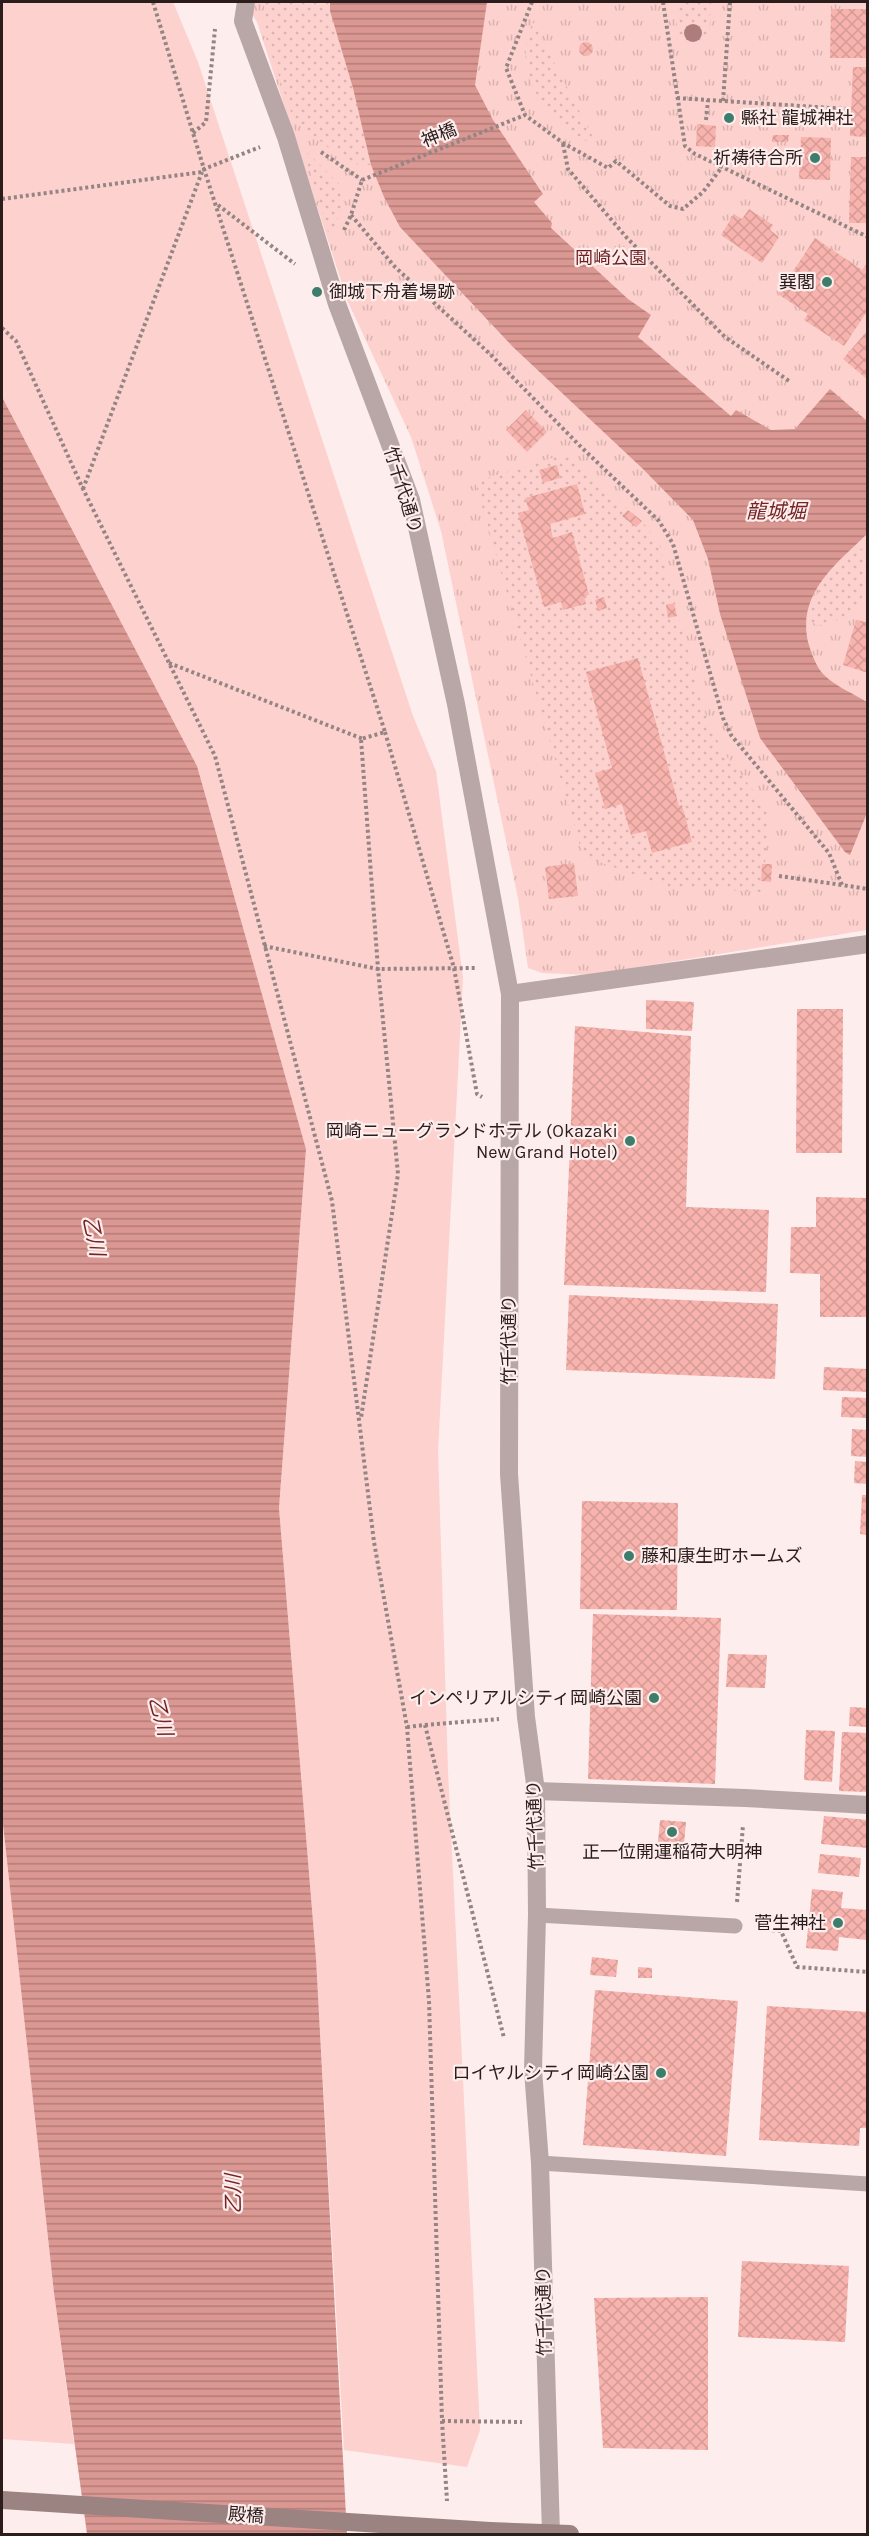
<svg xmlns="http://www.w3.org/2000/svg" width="869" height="2536" viewBox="0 0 869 2536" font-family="Karla,'Noto Sans JP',sans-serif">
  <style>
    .grass { fill: #fdd1cd }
    .park { fill: url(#park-tufts) }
    .garden { fill: url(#garden-dots) }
    .water { fill: url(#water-rules) }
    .building { fill: url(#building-cross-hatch) }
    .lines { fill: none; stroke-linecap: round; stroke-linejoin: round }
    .path { stroke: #948584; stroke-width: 4; stroke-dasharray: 3 3; stroke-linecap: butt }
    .lane { stroke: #b8a7a6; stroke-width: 15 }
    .street { stroke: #b8a7a6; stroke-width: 18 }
    .secondary { stroke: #9b8381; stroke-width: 18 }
    .secondary-bridge { stroke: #9b8381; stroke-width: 18 }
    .tree { fill: #ae7c7c }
    .poi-dot { fill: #3d7d6c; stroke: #fdedec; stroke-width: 2 }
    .labels { text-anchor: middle; stroke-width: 4.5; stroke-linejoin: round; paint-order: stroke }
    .poi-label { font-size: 18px; fill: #2b1d1c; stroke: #fdedec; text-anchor: end }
    .street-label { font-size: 18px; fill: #2b1d1c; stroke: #fdedec }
    .park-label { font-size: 18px; fill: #6e1f20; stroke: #fdedec }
    .water-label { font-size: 20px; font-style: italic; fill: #742425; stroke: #fdedec }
  </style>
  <defs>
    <pattern id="park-tufts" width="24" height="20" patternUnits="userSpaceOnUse" patternTransform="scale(1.5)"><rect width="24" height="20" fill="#fdd1cd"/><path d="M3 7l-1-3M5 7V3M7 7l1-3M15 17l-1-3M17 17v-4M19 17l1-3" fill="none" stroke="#d9b3af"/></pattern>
    <pattern id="garden-dots" width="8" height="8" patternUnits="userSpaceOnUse" patternTransform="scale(1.5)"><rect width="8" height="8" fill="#fdd1cd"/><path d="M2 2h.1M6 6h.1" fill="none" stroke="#d9b3af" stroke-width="1.8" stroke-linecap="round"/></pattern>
    <pattern id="water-rules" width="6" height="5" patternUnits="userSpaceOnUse" patternTransform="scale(1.5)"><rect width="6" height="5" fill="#db9893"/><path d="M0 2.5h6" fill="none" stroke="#b27b77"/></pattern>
    <pattern id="building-cross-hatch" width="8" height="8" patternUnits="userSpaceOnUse" patternTransform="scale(1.5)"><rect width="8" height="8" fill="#f9b3ae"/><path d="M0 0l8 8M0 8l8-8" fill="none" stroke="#d69a95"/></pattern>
  </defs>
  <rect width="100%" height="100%" fill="#fdedec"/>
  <!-- grass -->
  <g class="grass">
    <polygon points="2,2 173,2 198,62 413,716 436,771 463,978 438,1451 448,1771 480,2430 467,2467 344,2450 316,1958 279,1508 306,1149 197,766 2,397"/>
    <polygon points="2,1815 54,2293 74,2444 2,2439"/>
  </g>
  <!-- park -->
  <polygon class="park" points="245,2 867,2 867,930 589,975 542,973 528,968 518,898 441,531 411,437 348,302 257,22"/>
  <!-- garden -->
  <g class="garden">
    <polygon points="264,2 330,2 330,11 353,88 371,165 349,164 300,125 291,112 265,35"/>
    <polygon points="678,2 711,2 709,40 705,44 679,42 676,38"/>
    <path d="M533 22 596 143 594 145C547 122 509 74 533 22Z"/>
    <polygon points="303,148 342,187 345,197 333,235 329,235"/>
    <polygon points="568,453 648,528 660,547 703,707 712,731 727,757 770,812 762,892 669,887 583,856 475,482"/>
    <path d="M867 547C868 558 869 574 867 585 860 608 840 625 816 625L811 621C809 593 841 554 867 547Z"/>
  </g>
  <!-- water -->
  <g class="water">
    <path d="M330 2H487L475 85 493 120 543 194 534 202 552 223 551 228 628 299 651 315 638 337 731 416 736 410 771 430 795 429 830 389 867 421V534C836 564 797 593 808 642 811 652 816 667 824 675 835 686 854 694 867 702V813L850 855 845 852 760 738 720 614 708 559 693 520 643 469 513 347 400 227 384 197 371 165 353 88 330 11Z"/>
    <polygon points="2,397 197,766 306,1149 279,1508 316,1958 347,2534 87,2534 54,2293 2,1815"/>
  </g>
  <!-- building -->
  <g class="building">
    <polygon points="831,9 868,9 868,58 830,58"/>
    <circle cx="586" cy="49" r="7"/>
    <polygon points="853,67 868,67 868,137 850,136"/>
    <polygon points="697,124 716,126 715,147 696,146"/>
    <polygon points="773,135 789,135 788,142 772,142"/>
    <polygon points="801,137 831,138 830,180 799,179"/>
    <polygon points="851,157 868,157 868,223 849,223"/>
    <polygon points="749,209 773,225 770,230 779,237 762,263 721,235 734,214 742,219"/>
    <polygon points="815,238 862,270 868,262 868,310 844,346 804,320 808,314 778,294"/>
    <polygon points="868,330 868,380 843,359"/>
    <polygon points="526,410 547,432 527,452 506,430"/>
    <polygon points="557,465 560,478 543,483 539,470"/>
    <polygon points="577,484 585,514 550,524 553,538 572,532 589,595 584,596 586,604 563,610 561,602 544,607 518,513 529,510 525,498"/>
    <polygon points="628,510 642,521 636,527 622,516"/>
    <polygon points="604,597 607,608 598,611 595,600"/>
    <polygon points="674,603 677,616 668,618 666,605"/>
    <polygon points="868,618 868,673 843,665 856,620 866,622"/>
    <polygon points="638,658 679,806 682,805 692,842 652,853 646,831 631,835 622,804 605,809 595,773 612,768 586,672"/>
    <polygon points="574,863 578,896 549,899 545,867"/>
    <polygon points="762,864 772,864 771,882 761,881"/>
    <polygon points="646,1000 694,1002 692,1031 646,1029"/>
    <polygon points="797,1009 843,1009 842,1153 796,1153"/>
    <polygon points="575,1026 691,1036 686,1207 769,1210 766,1292 564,1285"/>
    <polygon points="816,1197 868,1198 868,1317 820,1317 820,1274 790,1273 791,1227 816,1227"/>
    <polygon points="569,1295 778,1304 775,1379 566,1370"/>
    <polygon points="824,1367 868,1369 868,1392 823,1390"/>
    <polygon points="842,1397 868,1398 868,1418 841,1417"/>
    <polygon points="852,1429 868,1430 868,1457 851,1456"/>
    <polygon points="855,1461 868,1462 868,1484 854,1483"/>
    <polygon points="862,1495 868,1495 868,1535 860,1534"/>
    <polygon points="582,1501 678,1503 677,1610 580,1609"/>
    <polygon points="593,1614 721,1618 715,1784 588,1779"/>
    <polygon points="728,1654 767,1655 765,1688 726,1687"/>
    <polygon points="850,1707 868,1708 868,1727 849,1726"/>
    <polygon points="806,1730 835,1731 832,1782 804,1780"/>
    <polygon points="842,1732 868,1733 868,1792 839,1791"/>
    <polygon points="824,1816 868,1820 868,1848 821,1844"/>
    <polygon points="660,1820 686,1822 684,1844 658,1842"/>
    <polygon points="820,1854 861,1858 859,1877 818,1873"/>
    <polygon points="812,1889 843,1892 841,1908 868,1910 867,1940 839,1937 838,1951 806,1948"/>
    <polygon points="592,1957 618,1960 616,1977 590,1975"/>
    <polygon points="638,1967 652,1968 652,1978 638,1978"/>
    <polygon points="595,1990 738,2001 726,2156 583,2145"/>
    <polygon points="767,2006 868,2012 868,2128 860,2128 859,2146 759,2140"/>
    <polygon points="742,2261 849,2266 845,2342 738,2337"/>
    <polygon points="708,2297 708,2450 603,2448 594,2298"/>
  </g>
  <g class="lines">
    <!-- path -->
    <g class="path">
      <polyline points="153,2 204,169 385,732 361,739 378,969 398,1174 361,1418"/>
      <polyline points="532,2 506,68 525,115 563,143 608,168 616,161 670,206 683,209 703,192 722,167"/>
      <polyline points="663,2 685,146 695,154 868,237"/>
      <polyline points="677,98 847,109"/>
      <polyline points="723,101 730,2"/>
      <polyline points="706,120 708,100"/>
      <polyline points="193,133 206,122 215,29"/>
      <polyline points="563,144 568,169 627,238 725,337 789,381"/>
      <polyline points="321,152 362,180"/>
      <polyline points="362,180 525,115"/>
      <polyline points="2,199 202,172 204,169 260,147"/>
      <polyline points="218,205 295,264"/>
      <polyline points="351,215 395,267 490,354 579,445 659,521 673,544 723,718 731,735 829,853 842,885 868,889"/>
      <polyline points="344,230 351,215 362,180"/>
      <polyline points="2,328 16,341 83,489 215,756 332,1201 374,1542 407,1727 429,2001 442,2421 447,2501"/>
      <polyline points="83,489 202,172"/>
      <polyline points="169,663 363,739"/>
      <polyline points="385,732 454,968 477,1094 482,1097"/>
      <polyline points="779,876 842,885"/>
      <polyline points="264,946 378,969 477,968"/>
      <polyline points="425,1725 499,1719"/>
      <polyline points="407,1727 425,1725 504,2038"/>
      <polyline points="737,1902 743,1825"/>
      <polyline points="760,1929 781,1931 797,1967 868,1972"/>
      <polyline points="442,2421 522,2422"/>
    </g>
    <!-- lane -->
    <g class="lane">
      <polyline points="537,1915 735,1926"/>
      <polyline points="540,2163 868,2184"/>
    </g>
    <!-- street -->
    <g class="street">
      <polyline points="246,2 243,21 286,137 337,304 411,500 456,704 510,994 509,1474 526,1717 536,1791 537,1915 533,2070 540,2163 551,2534"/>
      <polyline points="510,994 868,944"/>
      <polyline points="536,1791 745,1798 868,1805"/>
    </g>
    <!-- secondary -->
    <polyline class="secondary" points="490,2531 570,2534"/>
    <!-- secondary-bridge -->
    <polyline class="secondary-bridge" points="2,2500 490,2531"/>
  </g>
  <!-- trees -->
  <circle class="tree" cx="693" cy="33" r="9"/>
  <!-- markers -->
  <g class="poi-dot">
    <circle cx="729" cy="118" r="6"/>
    <circle cx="815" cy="158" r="6"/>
    <circle cx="827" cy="282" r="6"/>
    <circle cx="317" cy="292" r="6"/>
    <circle cx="630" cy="1141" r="6"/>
    <circle cx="629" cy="1556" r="6"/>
    <circle cx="654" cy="1698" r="6"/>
    <circle cx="672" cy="1832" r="6"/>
    <circle cx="838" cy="1923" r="6"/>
    <circle cx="661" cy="2073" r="6"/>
  </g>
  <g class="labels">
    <!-- poi labels -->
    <g class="poi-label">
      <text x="741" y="124" text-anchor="start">縣社 龍城神社</text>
      <text x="803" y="164">祈祷待合所</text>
      <text x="815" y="288">巽閣</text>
      <text x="329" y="298" text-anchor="start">御城下舟着場跡</text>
      <text x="618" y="1137">岡崎ニューグランドホテル (Okazaki<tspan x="618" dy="21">New Grand Hotel)</tspan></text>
      <text x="641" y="1562" text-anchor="start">藤和康生町ホームズ</text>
      <text x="642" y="1704">インペリアルシティ岡崎公園</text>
      <text x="672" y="1858" text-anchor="middle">正一位開運稲荷大明神</text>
      <text x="826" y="1929">菅生神社</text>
      <text x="649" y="2079">ロイヤルシティ岡崎公園</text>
    </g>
    <!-- street labels -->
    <g class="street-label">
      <text transform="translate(439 135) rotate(-22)" y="6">神橋</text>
      <text transform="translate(403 490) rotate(73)" y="6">竹千代通り</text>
      <text transform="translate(509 1340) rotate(-90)" y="6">竹千代通り</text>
      <text transform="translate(535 1825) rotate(-92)" y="6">竹千代通り</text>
      <text transform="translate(544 2311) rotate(-91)" y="6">竹千代通り</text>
      <text transform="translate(246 2515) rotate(4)" y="6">殿橋</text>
    </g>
    <!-- park labels -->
    <g class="park-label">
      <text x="611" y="264">岡崎公園</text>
    </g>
    <!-- water labels -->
    <g class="water-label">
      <text x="776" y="518">龍城堀</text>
      <text transform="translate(94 1236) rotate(78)" y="7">乙川</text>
      <text transform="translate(161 1716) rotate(75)" y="7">乙川</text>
      <text transform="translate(233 2194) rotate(-91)" y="7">乙川</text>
    </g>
  </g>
  <!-- border -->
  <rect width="869" height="2536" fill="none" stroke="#2b1d1c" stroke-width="6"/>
</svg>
